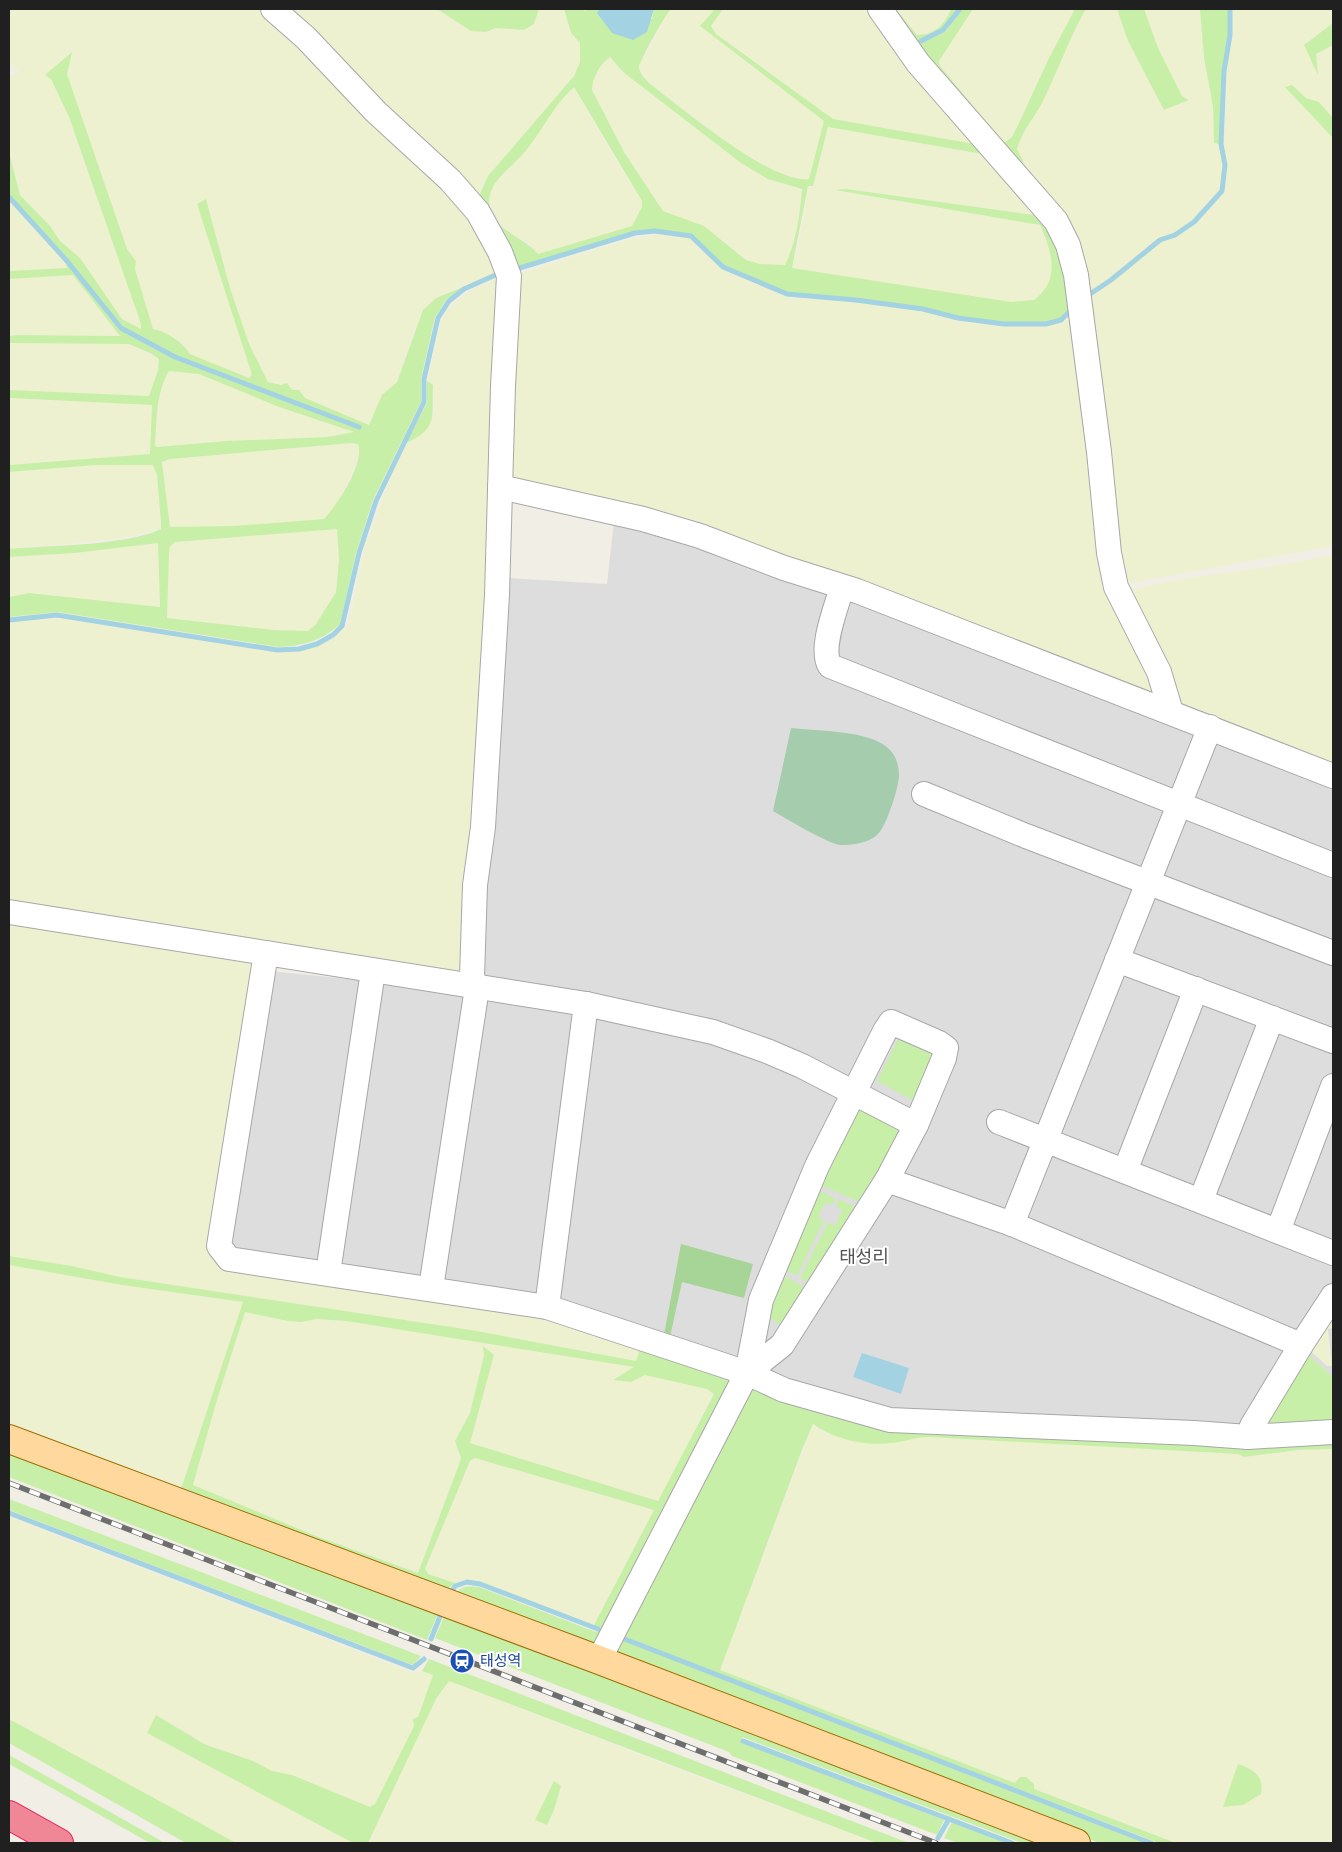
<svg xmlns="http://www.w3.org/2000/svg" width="1342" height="1852" viewBox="0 0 1342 1852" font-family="'Exo 2','Noto Sans KR',sans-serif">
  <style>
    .residential { fill: #dedddd }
    .farmland { fill: #eef1d0; fill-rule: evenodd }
    .grass { fill: #c8efa8; fill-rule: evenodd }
    .forest { fill: #a7d497 }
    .cemetery { fill: #a5ccac }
    .water { fill: #a3d2e2 }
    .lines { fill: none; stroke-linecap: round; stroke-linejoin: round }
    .stream { stroke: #a3d2e2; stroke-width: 5 }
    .minor-casing { stroke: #a7a7a7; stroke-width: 26 }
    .major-casing { stroke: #9c6e00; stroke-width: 30 }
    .highway-casing { stroke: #ea1858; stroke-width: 30 }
    .minor { stroke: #fff; stroke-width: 24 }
    .major { stroke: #ffd89d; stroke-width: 28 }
    .highway { stroke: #ef8797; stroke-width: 28 }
    .rail-casing { stroke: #6e6e6e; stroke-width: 5.5 }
    .rail { stroke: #fff; stroke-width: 4; stroke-dasharray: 11; stroke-linecap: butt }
    .labels { text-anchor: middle; stroke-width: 4; stroke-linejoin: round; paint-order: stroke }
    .transit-label { font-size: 15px; fill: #164399; stroke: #fff; text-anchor: start }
    .quarter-label { font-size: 18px; fill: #535353; stroke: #fff }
  </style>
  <rect width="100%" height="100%" fill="#f1eee6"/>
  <!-- residential -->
  <polygon class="residential" points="614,521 843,587 1333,770 1333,1427 878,1420 557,1311 197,1258 243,968 462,991 493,577 607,584"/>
  <!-- farmland -->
  <g class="farmland">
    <polygon points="9,9 265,9 456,194 504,270 442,295 415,329 397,382 382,395 370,425 305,398 299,390 292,390 287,383 281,385 268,382 249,344 230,288 206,199 198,204 252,375 250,378 190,354 185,345 164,332 153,329 149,320 135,269 136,261 127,249 69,84 67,74 71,52 45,75 51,78 69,117 141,324 141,330 134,328 122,320 111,305 80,258 60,241 50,226 20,195 9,152 9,76 19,72 9,62"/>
    <polygon points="280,9 437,9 471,31 486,32 496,28 525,30 534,24 539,9 564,9 571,33 580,42 580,62 574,76 488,176 476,203"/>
    <polygon points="671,9 715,9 701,26 824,121 809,180 800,181 782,174 736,149 649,83 639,68 640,63 657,34 664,16"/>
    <polygon points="723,9 876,9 980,145 833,119 716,34 711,27"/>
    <polygon points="896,9 951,9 943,25 938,29 923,35 917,35"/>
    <polygon points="973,9 1075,9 1049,58 1018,125 1012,137 1004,143 940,66 939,61"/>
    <polygon points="1086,9 1117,9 1128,41 1164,110 1182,96 1158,48 1144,9 1200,9 1204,58 1213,107 1214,143 1219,144 1224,165 1221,191 1193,221 1175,234 1159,239 1144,250 1110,279 1085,295 1023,165 1023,160 1017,149 1019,140 1043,102 1062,56"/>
    <polygon points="1232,9 1333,9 1333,23 1304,45 1318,73 1316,54 1333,45 1333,118 1319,102 1306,98 1292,85 1285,87 1333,138 1333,546 1124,584 1086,298 1112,281 1146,252 1161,242 1176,237 1195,223 1224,192 1227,165 1223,144 1226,108 1226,71 1232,35"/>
    <polygon points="610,57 623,72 741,163 768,179 802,189 800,214 790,254 785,265 760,264 746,260 716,235 663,211 624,152 592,90 592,83 597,71"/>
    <polygon points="574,87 606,143 642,201 642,207 632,226 538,254 529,243 512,235 496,220 490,209 489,196 494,185 528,147 560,99"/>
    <polygon points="827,127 988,155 1039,211 1035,215 846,189 837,191 1040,225 1051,255 1052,274 1050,284 1034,300 1011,302 792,268 798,247 808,186 813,186"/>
    <polygon points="9,199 66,262 67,268 9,271"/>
    <polygon points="659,234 690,238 722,269 787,297 856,302 923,311 959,321 1004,326 1047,326 1064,322 1071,316 1106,553 1157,697 512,485 515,275 602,247 643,236"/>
    <polygon points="73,275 120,336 9,336 9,279"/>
    <polygon points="506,275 468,979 9,906 9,623 32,618 66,619 275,652 312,648 333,639 348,625 365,546 395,466 406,443 417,438 434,416 433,385 427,381 441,321 447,309 465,294 476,287"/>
    <polygon points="10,342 129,344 159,359 158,370 149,396 9,390"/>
    <polygon points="168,371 199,374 279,407 354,432 327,437 226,441 157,447 155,445 159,402 162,383"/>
    <polygon points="9,398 152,404 150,454 9,465"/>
    <polygon points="352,443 358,444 360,449 356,464 349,481 333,509 324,519 234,526 170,528 162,462 170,459"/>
    <polygon points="96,465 154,465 157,475 161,529 116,539 9,549 9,472"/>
    <polygon points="337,529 339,560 336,592 316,625 308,631 274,630 167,618 169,554 170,547 175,542"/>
    <polygon points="158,543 160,607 29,593 9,597 9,557 75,553"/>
    <polygon points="1333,555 1333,768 1180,709 1128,595 1133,589 1183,579 1281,565"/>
    <polygon points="9,918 255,957 211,1255 216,1262 526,1310 642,1343 637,1361 471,1330 120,1277 72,1266 9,1256"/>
    <polygon points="9,1265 122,1285 243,1302 180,1492 9,1426"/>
    <polygon points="1333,1308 1333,1328 1328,1329 1332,1366 1327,1366 1306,1347"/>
    <polygon points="245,1312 288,1321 301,1322 317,1319 346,1321 635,1367 614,1379 631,1382 645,1375 707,1389 714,1394 658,1501 470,1443 494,1355 483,1347 484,1354 470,1413 455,1441 461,1458 458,1467 418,1573 316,1536 193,1485 216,1403"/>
    <path d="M813 1424 825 1433 862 1442H899L913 1437H929L1135 1447 1238 1454 1244 1457 1298 1450 1333 1449V1843H1176L1034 1789 1032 1781 1015 1783 720 1670ZM1238 1764 1254 1771 1261 1794 1243 1805 1224 1806Z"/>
    <polygon points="475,1458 654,1510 594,1625 479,1582 465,1580 455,1583 427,1574 425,1569 470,1460"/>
    <polygon points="9,1517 414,1673 422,1671 433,1675 418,1717 413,1719 414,1726 375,1804 370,1807 292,1775 272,1771 253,1761 204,1744 156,1715 147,1733 353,1843 236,1843 9,1719"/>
    <polygon points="449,1681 698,1777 877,1843 368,1843 436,1699"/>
  </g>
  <!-- grass -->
  <g class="grass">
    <polygon points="437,9 539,9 534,24 524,30 496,28 486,32 471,31"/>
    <path d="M564 9H581L585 11 586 9H599L597 13 652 19 654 9H671C666 13 639 62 639 67 639 72 645 79 649 83 681 107 771 184 809 179L824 121 700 26 715 9H723L711 26 716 34 833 119 980 145 988 155 828 127 813 186H808L792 268 1011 302 1034 300C1061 280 1052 252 1040 225L835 190 846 189 1034 215 1039 211 1052 226 1076 303 1060 319 1046 323H1004L959 317 923 308 856 298 787 292 724 266 691 235 655 229 635 231 513 269 476 203 488 176 574 76 580 62V43L571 33ZM610 57 623 72 741 163 768 179 802 189C800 215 796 242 785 265L760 264 746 260 704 226 663 211 624 152 592 90C592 78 600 64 610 57ZM574 87 642 201V207L632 226 538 254C524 237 499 233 491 211 487 202 490 192 494 185 503 172 518 161 528 148 544 127 554 105 574 87Z"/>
    <path d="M889 9H896L917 35C935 35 945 24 951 9H958L942 29 921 39 922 43 945 32 962 9H973L939 61 940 66 1004 143 1012 137 1018 125 1049 58 1075 9H1086C1069 38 1058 71 1043 101 1035 117 1022 131 1017 149L1023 160V165L1046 201Z"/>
    <polygon points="1117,9 1144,9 1158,48 1182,96 1189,100 1164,110 1128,41"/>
    <polygon points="1200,9 1229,9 1229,35 1222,70 1223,108 1219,144 1214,143 1213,107 1204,58"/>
    <polygon points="1333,23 1333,45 1316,54 1318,75 1304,45"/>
    <path d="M72 52 67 74 127 249 136 261 135 269 153 329C166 331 184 343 190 354L249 378 252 375 197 204 206 199 230 288 249 344 268 382 281 385 287 383 292 390H299L305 398 369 425 382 395 397 382 423 310 436 298 463 287 447 299 435 317 421 379V402L373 500 356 553 340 624C322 641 302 646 278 647L58 612 9 617V597L29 593 160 607 158 543 75 553 9 557V549C49 545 126 546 161 529V523L157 475 153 465H96L9 472V465L150 454 152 405 9 398V390L149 396 158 370 159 359 152 354 129 344 9 343V336L16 335 120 336 73 275 9 279V271L67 268 66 262 120 329 139 340 174 359 364 429 175 356 122 327 68 260 9 195V152L20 195 50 226 60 241 80 258 122 319 141 329V324L69 117 51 79 45 75ZM169 371 199 374 279 407 354 432 327 437 226 441 157 447 155 445C157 420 156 392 169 371ZM352 443 358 444C365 463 337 505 324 519L234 526 170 527 162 462 170 459ZM337 529 339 560 336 592 316 624 308 631 274 630 167 618 169 554 170 547 175 542Z"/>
    <polygon points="1292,85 1306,98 1319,102 1333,118 1333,138 1285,87"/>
    <path d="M427 381 433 385C431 415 440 428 406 443L427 403Z"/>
    <polygon points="900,1036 935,1054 912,1100 877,1081"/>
    <polygon points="855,1103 907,1130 866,1205 818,1184"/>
    <polygon points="816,1189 835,1198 832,1205 826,1202 818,1217 824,1220 797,1276 783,1269"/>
    <polygon points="839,1199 862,1210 812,1285 800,1278 828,1222 835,1226 842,1210 836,1206"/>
    <path d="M9 1256 72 1266 120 1277 471 1330 636 1361 642 1343 731 1378 603 1636 591 1646 453 1597C460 1586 467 1585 479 1587L596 1632 599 1630 594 1625 654 1510 475 1458 470 1461 425 1569 428 1574 455 1583 449 1588 447 1594 180 1492 243 1302 122 1285 9 1265ZM245 1312 288 1321 301 1322 317 1319 346 1321 634 1367 613 1380 631 1382 645 1375 707 1389 714 1394 658 1501 470 1443 494 1355 483 1346 484 1355 470 1413 455 1441 461 1458 458 1467 418 1573 316 1536 193 1485 216 1403Z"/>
    <polygon points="781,1274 809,1290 784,1327 764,1314"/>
    <polygon points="1304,1351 1332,1376 1333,1426 1271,1430 1263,1418"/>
    <path d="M752 1389 846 1417 1333 1439V1449L1298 1450 1244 1457 1238 1454 929 1437C918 1437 909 1440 899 1442 870 1447 836 1441 813 1424L802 1450 720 1670 1015 1783 1020 1777H1026L1034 1784V1789L1176 1843H1159L626 1638 624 1639 1148 1843H1100L618 1658 616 1649Z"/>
    <polygon points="9,1446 439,1611 427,1640 9,1477"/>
    <polygon points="9,1499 421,1656 413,1665 9,1510"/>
    <polygon points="446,1612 1047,1843 1022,1843 742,1737 741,1742 944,1820 937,1835 732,1756 729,1752 435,1638"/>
    <polygon points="429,1659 909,1843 877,1843 449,1681 436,1699 368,1843 353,1843 147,1733 156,1715 204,1744 253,1761 272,1771 292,1775 370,1807 375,1804 414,1726 413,1719 418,1717 433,1675 422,1671"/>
    <polygon points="9,1719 209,1828 236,1843 186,1843 9,1743"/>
    <polygon points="9,1755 165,1843 150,1843 9,1764"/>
    <path d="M1238 1764C1254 1770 1264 1775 1261 1794L1243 1805 1223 1807Z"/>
    <polygon points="554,1781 561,1786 554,1810 547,1825 535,1820"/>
    <polygon points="952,1822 1006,1843 958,1843 944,1838"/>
  </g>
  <!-- forest -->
  <polygon class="forest" points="681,1244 753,1264 744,1298 682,1282 670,1337 664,1335"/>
  <!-- cemetery -->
  <path class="cemetery" d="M791 728C816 731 873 730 890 750 896 756 899 766 899 775 899 787 886 828 877 835 868 843 853 845 841 845 830 845 785 818 773 811Z"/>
  <!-- water -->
  <g class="water">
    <polygon points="599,9 654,9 647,32 633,40 612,33 597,13"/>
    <polygon points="862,1353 909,1368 901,1394 853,1377"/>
  </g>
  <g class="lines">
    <!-- stream -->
    <g class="stream">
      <polyline points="921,41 943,30 960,9"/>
      <polyline points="9,197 67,261 121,328 175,357 359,427"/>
      <polyline points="513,270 635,233 655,231 691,236 723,267 787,294 856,300 923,309 958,318 1004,324 1046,324 1061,320 1073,308"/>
      <polyline points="1087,296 1111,280 1160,240 1175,235 1194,222 1222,191 1225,165 1221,144 1224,71 1230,35 1230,9"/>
      <polyline points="9,620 57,615 277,650 299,649 317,644 333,635 342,626 359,553 376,501 424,402 424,379 438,318 449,301 464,289 500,273"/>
      <polyline points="9,1513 413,1668 424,1659"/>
      <polyline points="450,1595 455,1586 467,1582 480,1584 598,1629"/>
      <polyline points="622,1638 1151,1843"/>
      <polyline points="431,1639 443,1609"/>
      <polyline points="743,1741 1012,1843"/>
      <polyline points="938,1838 949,1819"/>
    </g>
    <defs>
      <g id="minor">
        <polyline points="273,9 306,38 376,112 450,180 478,212 500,252 509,276 503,386 497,595 483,827 475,885 472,977 477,988 431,1288"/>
        <polyline points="880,9 918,63 1056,221 1068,245 1076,275 1099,452 1109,553 1116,587 1159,672 1171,712"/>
        <polyline points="500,487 643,519 700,536 784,568 857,591 1333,776"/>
        <path d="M842 587C837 606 819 648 830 666L1333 865"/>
        <polyline points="924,794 1026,836 1333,953"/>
        <polyline points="9,912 586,1004 713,1032 767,1051 802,1066 916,1125"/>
        <polyline points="266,953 219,1246 229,1259 547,1307 747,1373 784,1390 890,1420 1194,1433 1248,1437 1333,1432"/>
        <polyline points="1117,960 1333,1041"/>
        <polyline points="999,1122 1333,1253"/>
        <polyline points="1125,1171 1196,989"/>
        <polyline points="887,1180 1012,1224 1301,1345 1252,1426 1248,1437"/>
        <polyline points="1201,1200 1272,1018"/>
        <polyline points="1012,1224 1210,727"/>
        <polyline points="1278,1231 1333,1086"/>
        <polyline points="328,1273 373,971"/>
        <polyline points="547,1307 586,1004"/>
        <polyline points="1301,1345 1333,1296"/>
        <polyline points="599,1660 747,1373 782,1345 887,1180 916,1125 944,1058 946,1048 939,1043 891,1022 885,1031 817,1166 761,1300 747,1373"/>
      </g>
      <polyline id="major" points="9,1439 599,1660 1076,1843"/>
      <polyline id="highway" points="9,1815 59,1843"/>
    </defs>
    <!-- minor casing -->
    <use href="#minor" class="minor-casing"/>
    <!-- major casing -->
    <use href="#major" class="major-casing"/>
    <!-- highway casing -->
    <use href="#highway" class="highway-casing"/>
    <!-- minor -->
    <use href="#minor" class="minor"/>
    <!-- major -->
    <use href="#major" class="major"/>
    <!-- highway -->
    <use href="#highway" class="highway"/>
    <defs>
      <polyline id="rail" points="9,1483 936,1843"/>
    </defs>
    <!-- rail casing -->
    <use href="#rail" class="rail-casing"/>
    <!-- rail -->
    <use href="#rail" class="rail"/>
  </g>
  <!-- icons -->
  <defs>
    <symbol id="station-disc" viewBox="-11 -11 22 22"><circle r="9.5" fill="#1a4fb4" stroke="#fff"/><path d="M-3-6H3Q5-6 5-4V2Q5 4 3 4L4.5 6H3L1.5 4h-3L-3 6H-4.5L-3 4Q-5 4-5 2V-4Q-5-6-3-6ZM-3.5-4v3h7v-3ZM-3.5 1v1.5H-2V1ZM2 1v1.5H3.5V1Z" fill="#fff"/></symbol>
  </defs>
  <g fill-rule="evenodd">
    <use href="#station-disc" x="448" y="1647" width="28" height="28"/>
  </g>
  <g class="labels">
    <!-- transit labels -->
    <g class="transit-label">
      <text x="480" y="1666">태성역</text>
    </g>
    <!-- quarter labels -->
    <g class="quarter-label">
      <text x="864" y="1263">태성리</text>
    </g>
  </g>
  <!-- border -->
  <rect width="1342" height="1852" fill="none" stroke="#202020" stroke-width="20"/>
</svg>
